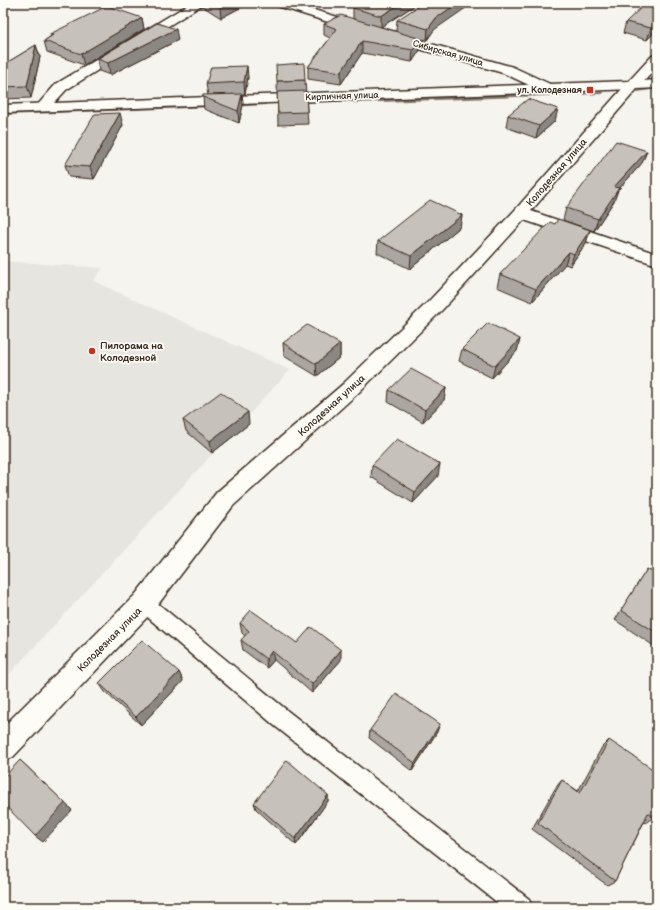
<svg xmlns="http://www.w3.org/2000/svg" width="660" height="910" viewBox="0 0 660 910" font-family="'Balsamiq Sans',sans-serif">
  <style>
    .built { fill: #e7e5df }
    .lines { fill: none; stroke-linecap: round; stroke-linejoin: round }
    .stream { fill: #84786e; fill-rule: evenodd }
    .service-casing { stroke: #3b2a1e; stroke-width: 3 }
    .minor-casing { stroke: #3b2a1e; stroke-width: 3 }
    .tertiary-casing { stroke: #3b2a1e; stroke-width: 3 }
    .service { fill: #fdfcf7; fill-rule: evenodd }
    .minor { fill: #fdfcf7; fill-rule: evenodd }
    .tertiary { fill: #fdfcf7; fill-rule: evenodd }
    .wall { fill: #aba6a1; stroke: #3b2a1e }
    .shaded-wall { fill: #8b8783; stroke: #3b2a1e }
    .building { fill: #c7c1bb; stroke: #3b2a1e }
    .poi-dot { fill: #c8321e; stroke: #fdfcf7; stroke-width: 1.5 }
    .labels { text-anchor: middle; stroke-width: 3.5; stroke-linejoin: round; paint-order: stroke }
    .far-street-label { font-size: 9px; fill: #3b2a1e; stroke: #fdfcf7 }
    .far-poi-label { font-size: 9px; font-weight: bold; fill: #3b2a1e; stroke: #fdfcf7; text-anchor: end }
    .street-label { font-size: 10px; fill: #3b2a1e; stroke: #fdfcf7 }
    .poi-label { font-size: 10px; font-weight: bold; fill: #3b2a1e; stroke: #fdfcf7; text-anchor: start }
  </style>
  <rect width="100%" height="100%" fill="#f5f4ee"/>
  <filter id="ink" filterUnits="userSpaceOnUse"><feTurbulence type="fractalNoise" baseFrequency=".025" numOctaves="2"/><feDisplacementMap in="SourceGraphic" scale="8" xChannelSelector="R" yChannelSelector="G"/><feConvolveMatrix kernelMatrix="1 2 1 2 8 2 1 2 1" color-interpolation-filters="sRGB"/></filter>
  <g filter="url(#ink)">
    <!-- built -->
    <polygon class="built" points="3,261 103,268 93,281 290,370 3,681"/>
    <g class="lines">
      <!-- stream -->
      <g class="stream">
        <polygon points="657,87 657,89 638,92 636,91"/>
        <polygon points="601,92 603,92 603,94 354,103 351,101 354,99"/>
        <polygon points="264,102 266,103 266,105 233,107 230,105 233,103"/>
        <polygon points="213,104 216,106 215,107 3,115 3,111"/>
      </g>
      <defs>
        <polygon id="service" points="144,595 150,597 289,712 529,899 532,907 503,907 275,726 138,609 135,603 138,597"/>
        <g id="minor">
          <polygon points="191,3 205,3 66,90 47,111 37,111 35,108 56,84"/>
          <polygon points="272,3 290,3 365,25 367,28 361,32 357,31 274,5"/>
          <polygon points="392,33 513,67 552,85 554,88 552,91 542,91 503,73 388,40 386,37"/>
          <polygon points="657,80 657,88 637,89 531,211 657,254 657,265 524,220 442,310 357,394 233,506 153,611 13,757 3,761 3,727 135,595 217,492 343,384 428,302 515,210 628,82"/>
        </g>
        <polygon id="tertiary" points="657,55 657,67 638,88 633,89 3,113 3,105 629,81 652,56"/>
      </defs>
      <!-- service casing -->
      <use href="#service" class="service-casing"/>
      <!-- minor casing -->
      <use href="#minor" class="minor-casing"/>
      <!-- tertiary casing -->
      <use href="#tertiary" class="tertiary-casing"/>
      <!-- service -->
      <use href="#service" class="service"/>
      <!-- minor -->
      <use href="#minor" class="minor"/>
      <!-- tertiary -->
      <use href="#tertiary" class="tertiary"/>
    </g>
    <!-- wall -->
    <g class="wall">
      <polygon points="202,3 249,3 221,18 202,6"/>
      <polygon points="418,3 381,27 396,31 397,20 434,30 427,40 421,39 420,50 412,62 362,53 341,84 308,79 308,67 330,38 324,35 324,24 353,19 353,8"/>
      <polygon points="657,3 657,30 647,40 623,33 626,22"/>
      <polygon points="142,18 144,29 84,65 47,52 44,41 51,36 50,34"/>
      <polygon points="178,40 110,75 99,71 97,59"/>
      <polygon points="36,45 40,57 31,98 3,99 3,65"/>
      <polygon points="248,77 245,94 242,94 243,105 239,123 204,109 203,97 208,95 206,84"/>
      <polygon points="305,80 308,124 278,125 277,81"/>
      <polygon points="508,115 555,121 536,138 506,127"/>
      <polygon points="123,125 94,179 69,177 65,165"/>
      <polygon points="647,151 642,163 618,190 614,201 594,231 563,220 566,208"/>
      <polygon points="462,215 460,227 410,269 377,253 378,241"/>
      <polygon points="555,224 590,230 586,243 570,266 565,264 532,302 497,287 500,274"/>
      <polygon points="520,339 517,351 492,378 459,361 462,349"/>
      <polygon points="283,343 340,344 340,357 317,376 284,356"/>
      <polygon points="446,388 444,400 423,422 388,402 389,390"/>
      <polygon points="183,420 249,424 212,453 186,431"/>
      <polygon points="372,465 438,476 413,503 371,477"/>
      <polygon points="647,569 657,575 657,648 615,620"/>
      <polygon points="240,623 297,643 341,660 312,693 274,660 267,668 243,650 241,640 245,636 242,633"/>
      <polygon points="179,672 183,681 141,725 105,692 99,683"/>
      <polygon points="370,730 437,732 412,771 369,738"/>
      <polygon points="609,740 654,817 645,823 644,822 615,881 607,885 532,829 556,787 562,780 578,791 602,747"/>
      <polygon points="328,795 328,801 296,845 256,809 254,803"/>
    </g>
    <!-- shaded-wall -->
    <g class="shaded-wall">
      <polygon points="227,3 249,3 221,18 220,7"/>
      <polygon points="402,3 418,3 381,27 381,16"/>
      <polygon points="458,3 473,3 434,30 427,40 428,29 436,18"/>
      <polygon points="142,18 144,29 84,65 81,54"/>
      <polygon points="657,23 657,30 647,40 651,28"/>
      <polygon points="176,29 178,40 110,75 108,63"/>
      <polygon points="421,39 420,50 412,62 413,50"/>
      <polygon points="362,41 362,53 341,84 341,72"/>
      <polygon points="36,45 40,57 31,98 27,86"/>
      <polygon points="247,66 248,77 245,94 244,82"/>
      <polygon points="242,94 243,105 239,123 238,111"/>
      <polygon points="558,109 555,121 536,138 539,126"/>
      <polygon points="120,113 123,125 94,179 90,167"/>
      <polygon points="647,151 642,163 618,190 614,201 594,231 598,219 614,187"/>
      <polygon points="462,215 460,227 410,269 411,256"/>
      <polygon points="590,230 586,243 570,266 574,254"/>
      <polygon points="569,252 565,264 532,302 536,289"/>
      <polygon points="520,339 517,351 492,378 495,366"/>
      <polygon points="340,344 340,357 317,376 316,364"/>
      <polygon points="446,388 444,400 423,422 425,410"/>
      <polygon points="248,412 249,424 212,453 210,441"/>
      <polygon points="440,464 438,476 413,503 415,492"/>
      <polygon points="341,650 341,660 312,693 312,684"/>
      <polygon points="272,651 274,660 267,668 266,659"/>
      <polygon points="179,672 183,681 141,725 136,717"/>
      <polygon points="440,724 437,732 412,771 415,763"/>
      <polygon points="20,760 72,810 43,842 35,836"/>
      <polygon points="328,795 328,801 296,845 295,839"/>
    </g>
    <!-- building -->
    <g class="building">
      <polygon points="214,3 227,3 220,7"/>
      <polygon points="363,3 402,3 381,16 353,8"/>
      <polygon points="423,3 458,3 436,18 428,29 397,20"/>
      <polygon points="646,3 657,3 657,23 651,28 626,22"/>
      <polygon points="107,6 142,18 81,54 44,41 53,35 50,34"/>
      <polygon points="341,15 421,39 413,50 362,41 341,72 308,67 337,29 324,24"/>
      <polygon points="157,23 176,29 108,63 97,59"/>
      <polygon points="36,45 27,86 3,87 3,65"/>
      <polygon points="304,63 305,80 277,81 276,65"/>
      <polygon points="247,66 244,82 206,84 211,67"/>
      <polygon points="306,91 307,112 278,113 277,92"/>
      <polygon points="242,94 238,111 203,97 203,95"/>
      <polygon points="528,99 558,109 539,126 508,115"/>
      <polygon points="120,113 90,167 65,165 95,114"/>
      <polygon points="616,141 647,151 614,187 619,188 598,219 566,208"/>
      <polygon points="430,200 462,215 411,256 378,241"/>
      <polygon points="558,219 590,230 574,254 569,252 536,289 500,274 550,222 555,224"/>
      <polygon points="488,323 520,339 495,366 462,349"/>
      <polygon points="307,325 340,344 316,364 283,343"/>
      <polygon points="411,369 446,388 425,410 389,390"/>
      <polygon points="221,392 248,412 210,441 183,420"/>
      <polygon points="397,439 440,464 415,492 372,465"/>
      <polygon points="647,569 657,575 657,633 621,610"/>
      <polygon points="251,610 297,643 311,627 341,650 312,684 272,651 266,659 241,640 249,631 240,623"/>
      <polygon points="142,640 179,672 136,717 99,683"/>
      <polygon points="396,694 440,724 415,763 370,730"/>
      <polygon points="609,740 657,772 657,810 654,817 648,813 615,881 538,823 562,780 580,793"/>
      <polygon points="20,760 65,803 35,836 3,803 3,778"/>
      <polygon points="287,760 328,795 295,839 254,803"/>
      <polygon points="510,905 513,905 517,907 509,907"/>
    </g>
  </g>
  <!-- markers -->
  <g class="poi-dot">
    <rect x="586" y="86" width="8" height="8" rx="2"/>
    <circle cx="92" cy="351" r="4"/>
  </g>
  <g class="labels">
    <!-- far-street labels -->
    <g class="far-street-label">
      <text transform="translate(448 53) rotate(16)" y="3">Сибирская улица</text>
      <text transform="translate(342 96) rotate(-2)" y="3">Кирпичная улица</text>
    </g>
    <!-- far-poi labels -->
    <g class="far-poi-label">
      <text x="582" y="93">ул. Колодезная</text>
    </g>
    <!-- street labels -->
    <g class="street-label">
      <text transform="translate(556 172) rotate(-49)" y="4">Колодезная улица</text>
      <text transform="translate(331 405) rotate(-42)" y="4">Колодезная улица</text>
      <text transform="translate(109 639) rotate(-45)" y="4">Колодезная улица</text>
    </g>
    <!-- poi labels -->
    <g class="poi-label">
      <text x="100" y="349">Пилорама на<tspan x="100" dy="12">Колодезной</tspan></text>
    </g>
  </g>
  <!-- margin -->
  <rect width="660" height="910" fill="none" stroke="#fdfcf7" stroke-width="16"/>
  <rect x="8" y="8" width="644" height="894" fill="none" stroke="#3b2a1e" stroke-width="1.5" filter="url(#ink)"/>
</svg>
